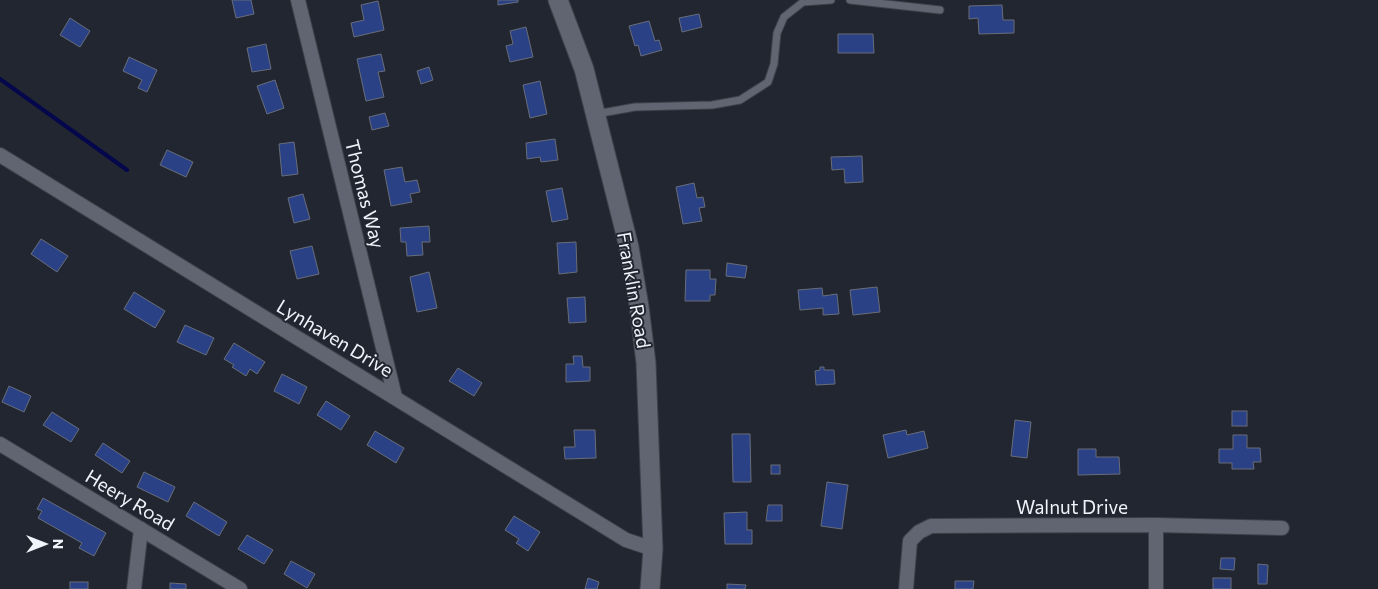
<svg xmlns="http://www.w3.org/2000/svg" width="1378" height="589" viewBox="0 0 1378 589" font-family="Commissioner,sans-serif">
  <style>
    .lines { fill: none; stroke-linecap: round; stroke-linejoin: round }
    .stream { stroke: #04074b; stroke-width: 4 }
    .building { fill: #2b4186; stroke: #676d79 }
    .service-casing { stroke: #3d414a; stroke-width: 9 }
    .minor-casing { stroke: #3d414a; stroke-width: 16 }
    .secondary-casing { stroke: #3d414a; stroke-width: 21 }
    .service { stroke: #606571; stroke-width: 7 }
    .minor { stroke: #606571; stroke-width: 14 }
    .secondary { stroke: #606571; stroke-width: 19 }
    .labels { text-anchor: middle; stroke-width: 4; stroke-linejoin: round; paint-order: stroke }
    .street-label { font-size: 19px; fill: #f0f3fa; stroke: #222631 }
  </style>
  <rect width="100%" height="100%" fill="#222631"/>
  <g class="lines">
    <!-- stream -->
    <polyline class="stream" points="0,79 127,170"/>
  </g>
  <!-- building -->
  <g class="building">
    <polygon points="232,0 251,0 254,14 236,18"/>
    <polygon points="498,0 518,0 518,2 498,5"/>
    <polygon points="378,1 384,30 354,37 351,23 364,20 361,5"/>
    <polygon points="1002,5 1003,20 1014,20 1014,33 979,34 978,18 969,19 969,6"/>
    <polygon points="699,14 702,27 682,32 679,18"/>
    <polygon points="70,18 90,31 80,47 60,35"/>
    <polygon points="649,21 655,41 659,40 662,50 641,56 638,45 635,46 629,26"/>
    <polygon points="526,27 533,57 510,62 506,46 513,44 510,31"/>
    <polygon points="838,34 873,34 874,53 838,53"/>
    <polygon points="266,44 271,69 252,72 247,48"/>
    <polygon points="381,54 385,71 378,72 384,97 366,101 357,59"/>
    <polygon points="129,57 157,70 147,92 138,88 142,80 123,71"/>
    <polygon points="429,67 433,80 421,84 417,71"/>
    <polygon points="275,80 284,108 267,114 257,86"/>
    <polygon points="540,81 547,114 530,118 523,85"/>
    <polygon points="385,113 389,126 372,130 369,117"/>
    <polygon points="555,139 558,160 541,162 540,157 527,159 526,143"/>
    <polygon points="294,142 298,174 282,176 279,144"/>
    <polygon points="167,150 193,162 186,177 160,165"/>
    <polygon points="862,156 863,182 845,183 844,169 832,170 831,157"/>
    <polygon points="402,167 405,182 417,180 420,192 410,194 412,202 391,206 384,170"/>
    <polygon points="694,183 697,198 703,197 705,207 699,208 702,221 683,224 676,187"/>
    <polygon points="562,188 568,219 552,222 546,191"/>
    <polygon points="303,194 310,219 294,223 288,198"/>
    <polygon points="429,226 430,242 422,242 423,255 407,256 406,242 401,242 400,228"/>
    <polygon points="41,239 68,256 57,272 31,254"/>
    <polygon points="576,242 577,272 559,274 557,243"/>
    <polygon points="312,246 319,274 297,279 290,251"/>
    <polygon points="727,263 747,266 745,278 726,276"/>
    <polygon points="686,270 710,270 710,279 716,279 715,295 710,295 710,301 685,301"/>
    <polygon points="429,272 437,308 417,312 410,277"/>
    <polygon points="877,287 880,312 853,315 850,290"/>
    <polygon points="822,288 823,296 837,294 839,314 823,315 823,308 800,310 798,290"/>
    <polygon points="134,292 165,311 155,328 124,309"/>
    <polygon points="585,297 586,322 569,323 567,298"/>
    <polygon points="185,325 214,338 206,355 177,342"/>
    <polygon points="234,343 265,362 257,374 250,369 246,376 232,367 234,365 224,359"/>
    <polygon points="573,356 582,356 583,367 590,367 590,381 566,382 566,364 574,364"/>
    <polygon points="820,367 824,367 824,370 834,370 835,384 816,385 815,371 820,370"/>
    <polygon points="458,368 482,383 474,396 449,381"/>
    <polygon points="282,374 307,387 299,404 274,391"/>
    <polygon points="9,386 31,396 24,412 2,402"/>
    <polygon points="326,401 350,416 341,430 317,415"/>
    <rect x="1232" y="411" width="15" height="15"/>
    <polygon points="52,412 79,429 71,442 43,425"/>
    <polygon points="1015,420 1031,422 1027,458 1011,456"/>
    <polygon points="574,430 595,430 596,458 565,459 564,447 575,447"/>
    <polygon points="906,430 907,435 924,431 928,448 888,458 883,435"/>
    <polygon points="375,431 404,448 396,463 367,445"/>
    <polygon points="732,434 750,434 751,482 733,482"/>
    <polygon points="1233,435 1247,435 1247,448 1260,448 1261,462 1253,462 1254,469 1232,469 1232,463 1219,463 1219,449 1233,449"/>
    <polygon points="103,443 130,461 122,473 95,455"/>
    <polygon points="1078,449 1096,449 1096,457 1119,457 1120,474 1078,475"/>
    <rect x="771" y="465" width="9" height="9"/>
    <polygon points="144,472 175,487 168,502 137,487"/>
    <polygon points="827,482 848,485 842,529 821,526"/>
    <polygon points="43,498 106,533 94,556 79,548 82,543 38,518 42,511 37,509"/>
    <polygon points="194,502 227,522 219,536 186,516"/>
    <polygon points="768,505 782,505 782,521 766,521"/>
    <polygon points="747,512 747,530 752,530 752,544 725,544 724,513"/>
    <polygon points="514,516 540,532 528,551 516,543 519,539 505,530"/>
    <polygon points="247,535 273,550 264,564 238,549"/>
    <polygon points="1221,558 1235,558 1234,570 1220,569"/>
    <polygon points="291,561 315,574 307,588 284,574"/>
    <polygon points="1258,564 1268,565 1267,584 1258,584"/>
    <polygon points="588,578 599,582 597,589 585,589"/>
    <rect x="1213" y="578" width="18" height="11"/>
    <polygon points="955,581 974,581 973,589 955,589"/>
    <rect x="70" y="582" width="18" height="7"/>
    <polygon points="170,583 186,584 186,589 170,589"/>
    <polygon points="727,584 746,585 745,589 727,589"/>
  </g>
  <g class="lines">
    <defs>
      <g id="service">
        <polyline points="850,0 940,10"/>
        <polyline points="596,114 635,107 712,105 740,100 768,82 774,64 777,33 784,17 803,2 831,0"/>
      </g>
      <g id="minor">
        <polyline points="298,0 395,397"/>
        <polyline points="0,155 626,540 653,549"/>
        <polyline points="0,444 240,589"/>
        <polyline points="134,589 141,529"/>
        <polyline points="906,589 910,541 919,532 931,526 1156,525 1282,528"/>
        <polyline points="1156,589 1156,525"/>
      </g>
      <polyline id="secondary" points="558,0 584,69 629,247 639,306 646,363 653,549 650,589"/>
    </defs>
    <!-- service casing -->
    <use href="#service" class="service-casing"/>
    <!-- minor casing -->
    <use href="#minor" class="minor-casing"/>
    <!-- secondary casing -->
    <use href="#secondary" class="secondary-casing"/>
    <!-- service -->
    <use href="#service" class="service"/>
    <!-- minor -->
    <use href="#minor" class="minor"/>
    <!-- secondary -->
    <use href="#secondary" class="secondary"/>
  </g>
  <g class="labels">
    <!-- street labels -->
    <g class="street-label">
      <text transform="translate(365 194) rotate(76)" y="7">Thomas Way</text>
      <text transform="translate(634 290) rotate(80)" y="7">Franklin Road</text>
      <text transform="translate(335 338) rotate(31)" y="7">Lynhaven Drive</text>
      <text transform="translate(130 500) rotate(31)" y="7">Heery Road</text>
      <text x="1072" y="514">Walnut Drive</text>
    </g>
  </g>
  <!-- north arrow -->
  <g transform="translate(45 544) rotate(90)" stroke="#222631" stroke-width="4" paint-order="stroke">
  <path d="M0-4L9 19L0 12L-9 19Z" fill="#f0f3fa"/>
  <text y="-8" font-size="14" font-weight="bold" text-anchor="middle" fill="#f0f3fa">N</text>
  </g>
</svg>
